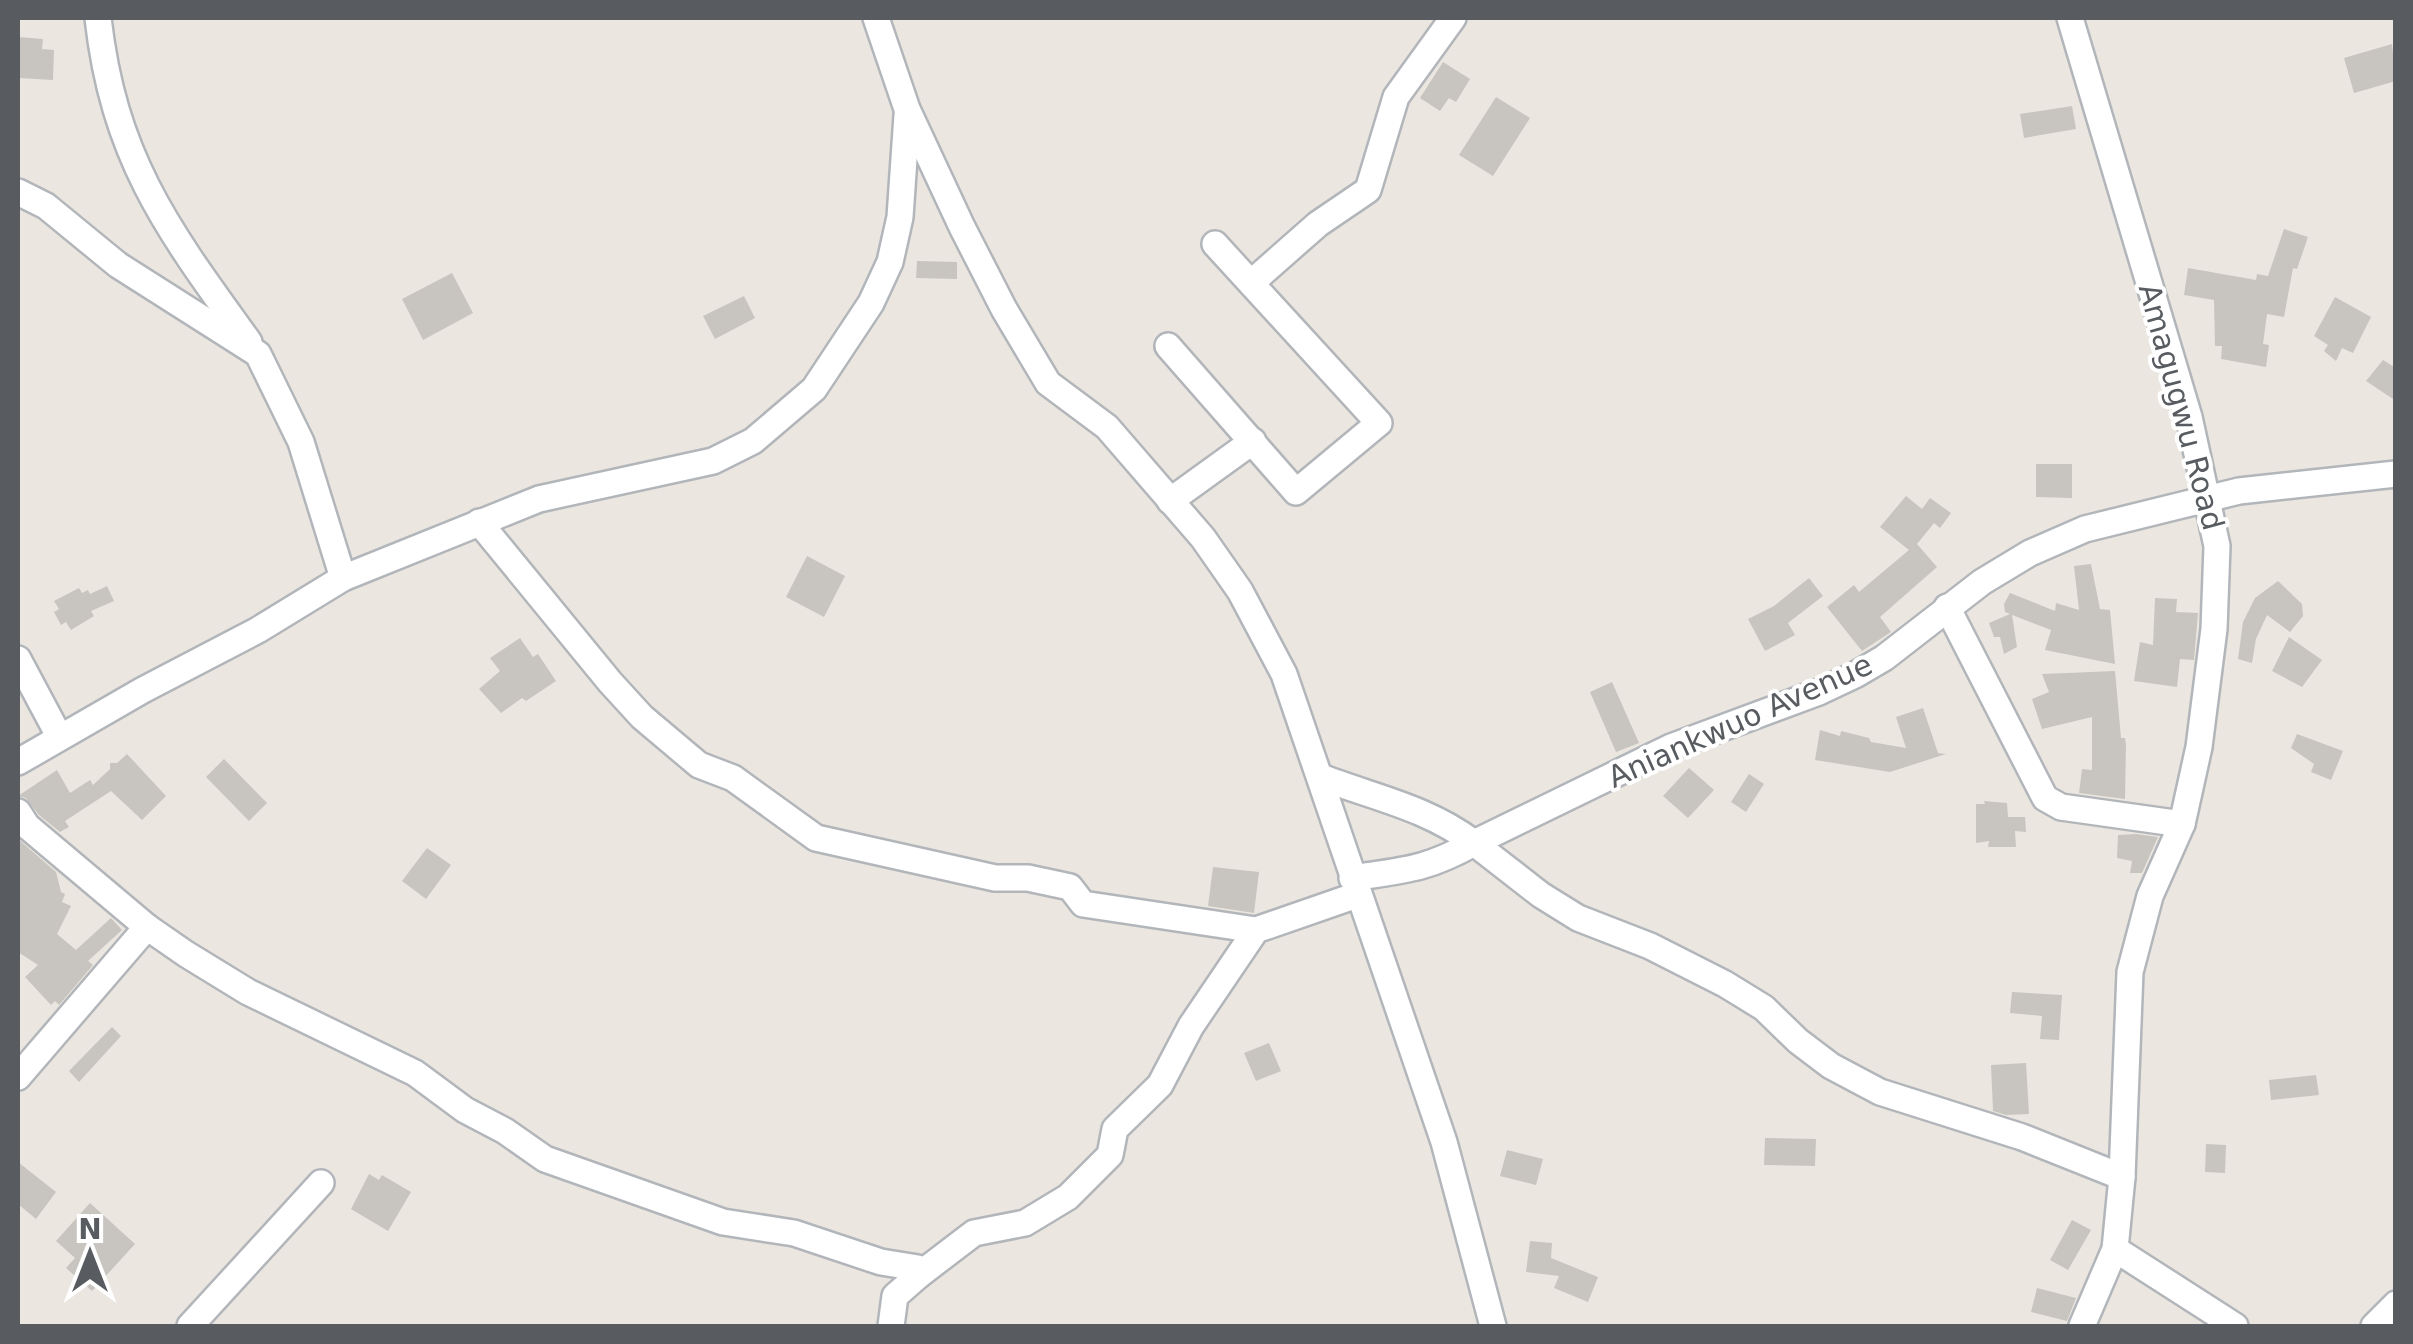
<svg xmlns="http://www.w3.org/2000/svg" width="2413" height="1344" viewBox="0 0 2413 1344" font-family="'DejaVu Sans',sans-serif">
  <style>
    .building { fill: #c8c4bf }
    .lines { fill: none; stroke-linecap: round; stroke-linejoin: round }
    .minor-casing { stroke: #b2b6ba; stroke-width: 30 }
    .minor { stroke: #fff; stroke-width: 25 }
    .labels { text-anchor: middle; stroke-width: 8; stroke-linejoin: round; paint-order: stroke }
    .street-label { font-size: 30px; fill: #585c60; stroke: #fff }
  </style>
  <rect width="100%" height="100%" fill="#ebe7e0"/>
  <!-- building -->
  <g class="building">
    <polygon points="18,37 43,39 42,49 54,50 53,80 18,78"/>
    <polygon points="2392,44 2396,81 2354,93 2344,58"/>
    <polygon points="1443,62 1470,79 1456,102 1449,98 1440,111 1420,98"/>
    <polygon points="1496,97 1530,118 1493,176 1459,155"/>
    <polygon points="2072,106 2076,129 2024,138 2020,114"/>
    <polygon points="2284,229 2308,237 2297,269 2293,268 2284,317 2267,314 2263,344 2269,345 2266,367 2221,359 2222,346 2215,346 2214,300 2184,295 2188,268 2256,280 2257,274 2268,276"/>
    <polygon points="917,261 957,262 957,279 916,278"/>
    <polygon points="452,273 473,313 423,340 402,299"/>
    <polygon points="744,296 755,318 715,339 703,316"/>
    <polygon points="2335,297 2371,317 2353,353 2342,348 2336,361 2324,351 2328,345 2314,336"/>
    <polygon points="2383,360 2396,368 2396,401 2366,381"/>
    <polygon points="2036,464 2072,464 2072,498 2036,497"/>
    <polygon points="1906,496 1922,509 1930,498 1951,513 1940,528 1934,523 1917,544 1937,567 1880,617 1891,632 1862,651 1827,607 1854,585 1859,592 1909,550 1880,527"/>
    <polygon points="807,556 845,576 824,617 786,597"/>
    <polygon points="2091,564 2100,609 2110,610 2115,664 2045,650 2051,630 2012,615 2017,647 2004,654 2000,637 1994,637 1989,623 2010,614 2005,612 2004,604 2010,593 2055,611 2056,603 2079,610 2074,566"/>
    <polygon points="1809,578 1823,596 1788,623 1795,635 1765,651 1748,619 1774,606"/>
    <polygon points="2278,581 2302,604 2303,616 2290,632 2267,615 2256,639 2252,663 2238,659 2243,622 2255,598"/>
    <polygon points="107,586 114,601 91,611 94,616 71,630 66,622 61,625 54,612 59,609 54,601 79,588 82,593 88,590 90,594"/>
    <polygon points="2155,598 2177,599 2176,612 2198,613 2194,660 2180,659 2177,687 2134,681 2140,642 2153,645"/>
    <polygon points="2289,637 2322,660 2302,687 2272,671"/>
    <polygon points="520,638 533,657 538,654 556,681 526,701 522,698 501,713 479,689 500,671 490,658"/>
    <polygon points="2115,671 2121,738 2125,738 2126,745 2125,799 2079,793 2082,769 2092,770 2092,717 2042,729 2032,699 2049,692 2042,674"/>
    <polygon points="1612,682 1639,743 1616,752 1590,692"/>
    <polygon points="1923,708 1938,753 1946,754 1890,772 1815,760 1820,730 1840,736 1841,731 1869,738 1871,742 1906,748 1896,717"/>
    <polygon points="2297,734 2343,751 2331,780 2311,772 2314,764 2291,748"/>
    <polygon points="127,754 166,796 142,820 111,791 65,821 69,827 60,832 39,815 26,798 18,796 57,770 70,793 90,780 93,785 110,769 110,763 117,763"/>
    <polygon points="224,759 267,803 249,821 206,777"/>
    <polygon points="1689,768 1714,790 1688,818 1663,796"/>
    <polygon points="1749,774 1764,784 1746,812 1731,802"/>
    <polygon points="1984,801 2007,803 2008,817 2025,817 2026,832 2015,831 2016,847 1988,847 1989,841 1976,843 1976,804 1985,804"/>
    <polygon points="2136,834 2158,837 2142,873 2130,873 2132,861 2117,858 2118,835"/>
    <polygon points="18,839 56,872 61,892 65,894 62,902 71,906 57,934 76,950 111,918 122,930 88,961 93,965 59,1005 55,1001 51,1005 25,977 38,965 18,952"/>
    <polygon points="427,848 451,865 426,899 402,881"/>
    <polygon points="1213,867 1259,872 1254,913 1208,906"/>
    <polygon points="2012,992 2062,995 2059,1040 2040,1039 2042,1016 2010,1013"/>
    <polygon points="112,1027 121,1036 79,1082 69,1071"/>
    <polygon points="1269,1043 1281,1071 1256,1081 1244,1053"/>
    <polygon points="2026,1063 2029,1114 2006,1115 1993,1111 1991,1065"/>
    <polygon points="2316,1075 2319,1095 2271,1100 2269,1080"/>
    <polygon points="1765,1138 1816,1139 1815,1166 1764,1165"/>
    <polygon points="2206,1144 2226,1145 2225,1173 2205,1172"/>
    <polygon points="1507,1150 1543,1159 1536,1185 1500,1176"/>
    <polygon points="18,1162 56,1192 36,1219 18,1204"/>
    <polygon points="369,1174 379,1180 382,1175 411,1192 388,1231 351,1209"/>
    <polygon points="90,1203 135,1244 92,1291 66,1268 75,1258 56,1241"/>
    <polygon points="2072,1220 2091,1230 2068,1270 2050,1260"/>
    <polygon points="1530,1241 1552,1243 1551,1258 1598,1277 1588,1302 1554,1288 1559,1276 1526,1272"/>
    <polygon points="2037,1288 2076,1298 2067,1321 2031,1312"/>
  </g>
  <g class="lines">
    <defs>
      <g id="minor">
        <path d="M98 18C114 159 168 230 249 342"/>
        <polyline points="876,18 907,109 962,227 1004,309 1048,383 1107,427 1203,538 1240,591 1284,674 1444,1142 1493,1326"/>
        <polyline points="2070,18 2189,417 2217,546 2214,629 2199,747 2182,824 2150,896 2130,972 2122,1177 2115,1249 2082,1326"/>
        <polyline points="18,192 46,206 118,265 258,354 301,442 343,578"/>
        <polyline points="1251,283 1318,224 1368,190 1396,97 1453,18"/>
        <polyline points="1168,346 1296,492 1379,423 1215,244"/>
        <polyline points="1170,501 1253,441"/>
        <polyline points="479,522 610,682 642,717 699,765 733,778 816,838 995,878 1028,878 1070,887 1083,904 1256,930"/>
        <polyline points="1947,607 2045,798 2061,807 2182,824"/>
        <polyline points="18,659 59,736"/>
        <polyline points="18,762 143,690 258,630 343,578 539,499 713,461 753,441 814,389 871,303 890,262 900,217 907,115"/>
        <path d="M1321 777C1375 798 1426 807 1474 843L1671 747 1819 692 1855 675 1884 658 1982 582 2030 553 2085 529 2239 491 2396 474"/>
        <polyline points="18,812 27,826 147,927 186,954 248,992 415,1073 465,1110 505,1131 545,1159 723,1222 794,1233 881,1262 918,1268 919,1275 895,1296 891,1326"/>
        <path d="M1352 878C1404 870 1426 870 1474 843L1541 895 1578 918 1650 946 1725 984 1764 1008 1798 1041 1831 1066 1880 1092 2022 1137 2122 1177"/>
        <polyline points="18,1077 147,927"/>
        <polyline points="2115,1249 2235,1326"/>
        <polyline points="919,1275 974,1233 1025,1223 1068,1197 1110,1155 1115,1129 1160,1085 1191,1026 1256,930 1357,895"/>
        <polyline points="190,1326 321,1183"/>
        <polyline points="2374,1326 2396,1304"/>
      </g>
    </defs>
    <!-- minor casing -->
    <use href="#minor" class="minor-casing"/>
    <!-- minor -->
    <use href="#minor" class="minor"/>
  </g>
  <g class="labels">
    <!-- street labels -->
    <g class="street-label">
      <text transform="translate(2181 407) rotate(75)" y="10">Amagugwu Road</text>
      <text transform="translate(1740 721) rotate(-24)" y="10">Aniankwuo Avenue</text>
    </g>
  </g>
  <!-- border -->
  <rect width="2413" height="1344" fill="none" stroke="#585c60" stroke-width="40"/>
  <!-- north arrow -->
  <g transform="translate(90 1254)" stroke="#ffffff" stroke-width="8" paint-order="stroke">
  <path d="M0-8L18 38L0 25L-18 38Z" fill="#585c60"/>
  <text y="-15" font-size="28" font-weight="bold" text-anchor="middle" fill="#585c60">N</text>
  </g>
</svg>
